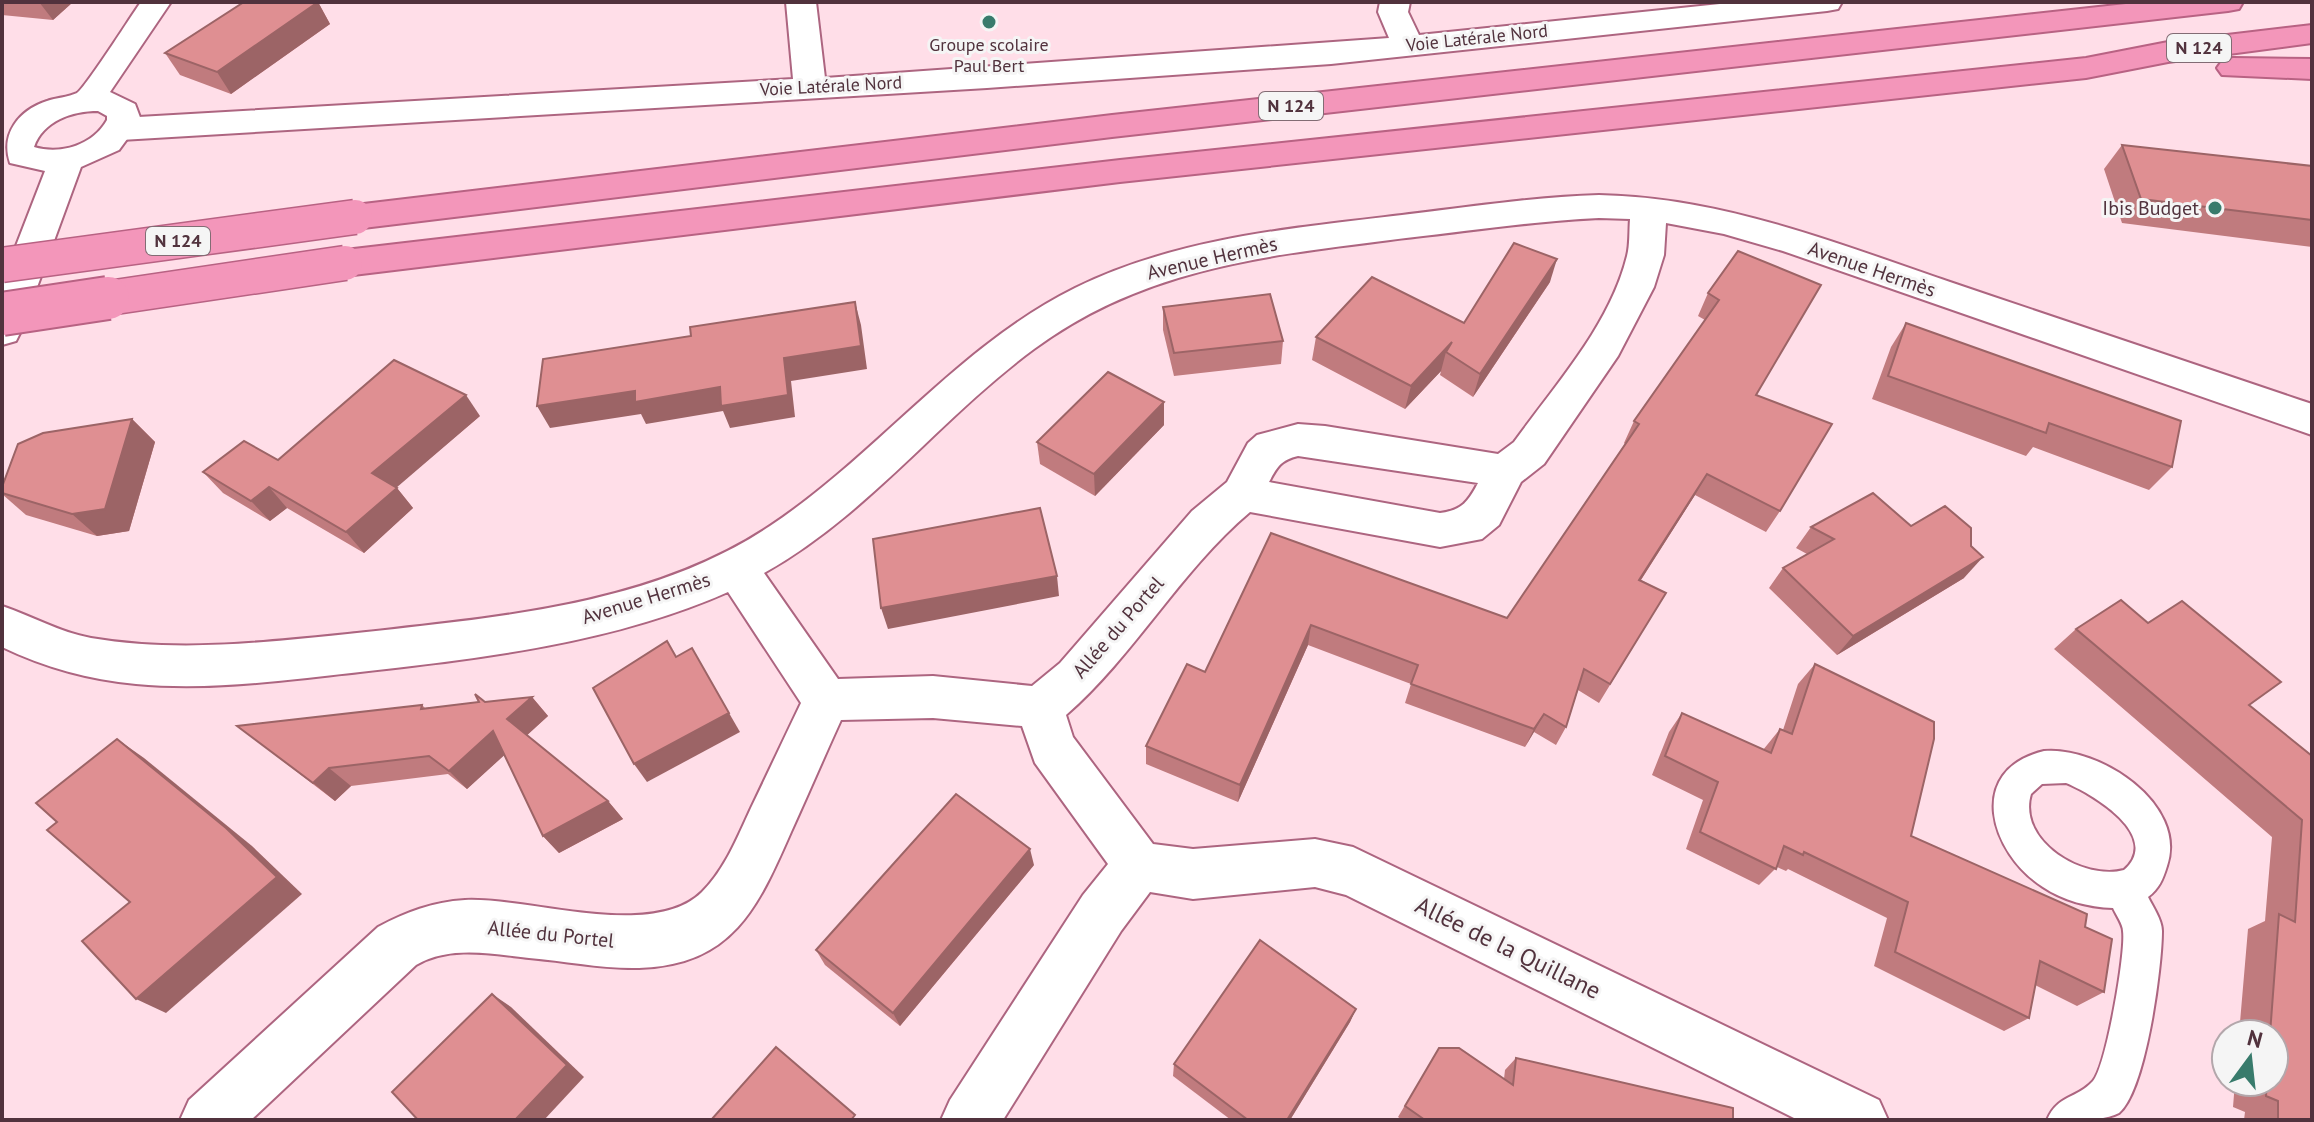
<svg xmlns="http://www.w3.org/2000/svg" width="2314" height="1122" viewBox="0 0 2314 1122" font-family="'PT Sans',sans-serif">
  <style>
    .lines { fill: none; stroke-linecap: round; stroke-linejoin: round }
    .service-casing { stroke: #ad6580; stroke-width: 4 }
    .minor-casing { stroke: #ad6580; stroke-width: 4 }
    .tertiary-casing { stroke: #ad6580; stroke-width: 4 }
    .trunk-casing { stroke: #b86283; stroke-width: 4 }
    .service { fill: #fff; fill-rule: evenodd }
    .minor { fill: #fff; fill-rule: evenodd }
    .tertiary { fill: #fff; fill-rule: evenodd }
    .trunk { fill: #f396ba; fill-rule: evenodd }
    .trunk-bridge-far1-casing { stroke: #b86283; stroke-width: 37; stroke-linecap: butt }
    .trunk-bridge-casing { stroke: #b86283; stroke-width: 46; stroke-linecap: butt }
    .trunk-bridge-far1 { stroke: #f396ba; stroke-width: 34 }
    .trunk-bridge { stroke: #f396ba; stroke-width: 42 }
    .wall { fill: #c07b7e }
    .shaded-wall { fill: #9c6466 }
    .building { fill: #df8f92; stroke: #9c6466; stroke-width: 2 }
    .poi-dot { fill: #387b6c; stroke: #f5f5f5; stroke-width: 3 }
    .labels { text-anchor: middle; stroke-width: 6; stroke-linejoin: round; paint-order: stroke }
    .far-street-label { font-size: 18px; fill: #51323d; stroke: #f5f5f5 }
    .far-poi-label { font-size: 18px; fill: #51323d; stroke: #f5f5f5 }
    .shield { fill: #f5f5f5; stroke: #826c74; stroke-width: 2 }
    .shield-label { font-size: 18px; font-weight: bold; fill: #51323d }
    .poi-label { font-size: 20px; fill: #51323d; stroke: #f5f5f5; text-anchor: end }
    .street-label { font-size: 20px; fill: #51323d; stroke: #f5f5f5 }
    .near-street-label { font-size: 24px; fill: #51323d; stroke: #f5f5f5 }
  </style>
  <rect width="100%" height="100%" fill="#ffdee8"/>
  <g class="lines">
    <defs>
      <path id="service" d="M2044 751C2099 746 2188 804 2167 866 2163 879 2159 889 2148 897 2153 907 2162 920 2162 931 2162 967 2146 1090 2119 1113 2103 1122 2067 1120 2047 1120 2058 1094 2077 1099 2093 1081 2106 1066 2126 953 2123 931 2123 924 2116 915 2113 908 2088 907 2064 901 2043 887 1990 853 1965 770 2044 751ZM2066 783C2093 794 2163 836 2124 870 2083 881 2017 841 2031 794L2042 784Z"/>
      <g id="minor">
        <polygon points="786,2 816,2 825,78 1389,38 1378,12 1380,2 1410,2 1408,12 1419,35 1739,2 1842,2 1838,9 1827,11 1331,64 987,88 121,140 109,136 104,129 109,122 121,118 793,79"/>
        <path d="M1599 195C1721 197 1836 243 1950 282 2071 323 2191 363 2312 404V435L1783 251 1724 234 1666 223 1664 255 1654 287 1618 356 1544 464 1521 482 1499 525 1482 539 1440 547 1250 512C1180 571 1135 655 1066 715L1073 737 1153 844 1193 849 1315 839 1353 847 1879 1100 1888 1120H1798L1346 895 1315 887 1193 899 1150 892 1121 931 1003 1120H941L950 1100 1083 895 1108 864 1035 763 1022 726 933 718 841 720C824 757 808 795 791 832 758 907 733 965 639 968 603 969 565 961 529 958 492 954 450 945 416 965L251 1120H180L189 1100 378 927C406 912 432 902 465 900 530 897 652 941 702 892 725 869 737 838 751 808 768 773 784 738 801 703L728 592C613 643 484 658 360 672 286 680 211 691 136 684 89 680 44 667 2 647V606C32 616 59 632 91 638 179 653 269 642 357 633 497 617 650 606 770 526 878 454 958 346 1075 288 1176 238 1292 228 1402 215 1467 207 1533 197 1599 195ZM1599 218 1630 219C1629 231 1630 245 1627 256 1610 325 1555 385 1514 442L1498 454 1325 426 1298 424 1257 435 1248 443 1227 482 1192 511 1060 663 1032 686 933 676 838 679 764 573C868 515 939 419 1034 349 1146 266 1272 255 1406 238 1470 231 1534 221 1599 218ZM1298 456 1478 483C1468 502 1462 510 1440 513L1269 482C1277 467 1281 460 1298 456Z"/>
      </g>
      <path id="tertiary" d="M141 2H171L110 92 135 104 141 120 119 150 81 167 21 331 16 341 2 345V282L45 171 10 163C0 134 19 110 47 101 55 98 69 97 77 93 86 87 131 16 141 2ZM98 111 107 116V120C93 145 61 155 34 147 43 121 72 111 98 111Z"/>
      <g id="trunk">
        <polygon points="2144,2 2243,2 2239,9 2228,11 1112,137 355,229 342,225 337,217 342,209 355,205 1112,115"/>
        <polygon points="2312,25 2312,43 2168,62 2086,78 1120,182 345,276 332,272 327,263 332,254 345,250 1120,160 2086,58 2168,42"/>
        <polygon points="2233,58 2312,59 2312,79 2222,75 2217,68 2222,61"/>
      </g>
    </defs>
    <!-- service casing -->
    <use href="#service" class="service-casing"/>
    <!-- minor casing -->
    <use href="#minor" class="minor-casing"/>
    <!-- tertiary casing -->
    <use href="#tertiary" class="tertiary-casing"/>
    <!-- trunk casing -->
    <use href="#trunk" class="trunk-casing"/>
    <!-- service -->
    <use href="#service" class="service"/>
    <!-- minor -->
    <use href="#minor" class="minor"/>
    <!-- tertiary -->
    <use href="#tertiary" class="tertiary"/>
    <!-- trunk -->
    <use href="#trunk" class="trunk"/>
    <defs>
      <g id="trunk-bridge-far1">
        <polyline points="2,265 355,217"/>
        <polyline points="95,300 345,263"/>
      </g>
      <polyline id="trunk-bridge" points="2,314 108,298"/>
    </defs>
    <!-- trunk-bridge-far1 casing -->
    <use href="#trunk-bridge-far1" class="trunk-bridge-far1-casing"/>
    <!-- trunk-bridge casing -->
    <use href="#trunk-bridge" class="trunk-bridge-casing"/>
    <!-- trunk-bridge-far1 -->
    <use href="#trunk-bridge-far1" class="trunk-bridge-far1"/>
    <!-- trunk-bridge -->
    <use href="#trunk-bridge" class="trunk-bridge"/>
  </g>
  <!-- wall -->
  <g class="wall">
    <polygon points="2,2 73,2 53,20 2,15"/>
    <polygon points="318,2 330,24 231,94 180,75 165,53"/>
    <polygon points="2122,145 2312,166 2312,247 2122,223 2104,169"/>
    <polygon points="1738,251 1756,396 1780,511 1766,532 1695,495 1641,580 1666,593 1599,703 1578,690 1566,727 1556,745 1534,732 1525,747 1405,703 1411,684 1308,645 1238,802 1146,764 1146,746 1205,672 1271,533 1507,618 1625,444 1624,443 1634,421 1705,320 1698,316 1708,293"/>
    <polygon points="1550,282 1473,397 1440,375 1441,371 1405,409 1312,360 1316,337 1464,323"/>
    <polygon points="1163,307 1283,341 1281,364 1174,376 1163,330"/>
    <polygon points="1906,323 2172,467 2149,490 2033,447 2026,456 1872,399 1891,347"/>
    <polygon points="1164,402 1164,425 1095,496 1040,464 1037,442"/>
    <polygon points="480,416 396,487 413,508 364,553 287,508 270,521 223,493 203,472 278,460"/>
    <polygon points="132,419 155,442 129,531 97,536 26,515 2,494 2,487"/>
    <polygon points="1811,527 1964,578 1837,655 1769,588 1783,568 1807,554 1796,548"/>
    <polygon points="2076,629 2249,705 2312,756 2312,1120 2244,1120 2245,1112 2233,1107 2235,1082 2274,1082 2274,1034 2239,1034 2248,929 2265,921 2272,837 2054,649"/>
    <polygon points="1815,664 1911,836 2085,927 2104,992 2077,1006 2035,985 2029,1018 2004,1031 1874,966 1887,918 1788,869 1786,871 1777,867 1759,885 1686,849 1703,800 1652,775 1669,732 1682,713 1763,750 1780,729 1783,730 1798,684"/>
    <polygon points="532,697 548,716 527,735 608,801 623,819 559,853 543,836 504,755 467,789 448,774 351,786 335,801 237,726 422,705 425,708"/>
    <polygon points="1034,865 900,1026 825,965 816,950"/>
    <polygon points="1356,1009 1350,1022 1290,1120 1231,1120 1173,1076 1174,1064"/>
    <polygon points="1439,1048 1504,1079 1505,1070 1516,1058 1733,1120 1402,1120 1398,1117"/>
  </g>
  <!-- shaded-wall -->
  <g class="shaded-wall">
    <polygon points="39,2 73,2 53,20"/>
    <polygon points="318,2 330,24 231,94 217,72"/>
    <polygon points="1557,259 1550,282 1473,397 1480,374"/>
    <polygon points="855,302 861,325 867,369 791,381 795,417 730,428 723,411 646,424 641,414 550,428 537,406 635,391 720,387 784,358"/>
    <polygon points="1452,342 1446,352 1441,371 1405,409 1411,386"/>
    <polygon points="466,395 480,416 389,494 372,473"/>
    <polygon points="1164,402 1164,425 1095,496 1094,474"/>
    <polygon points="132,419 155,442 129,531 97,536 72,514"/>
    <polygon points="1707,474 1695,495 1628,600 1639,580"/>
    <polygon points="269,487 287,508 270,521 251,501"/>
    <polygon points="397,488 413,508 364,553 346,532"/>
    <polygon points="1983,557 1964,578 1837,655 1853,636"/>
    <polygon points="1057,576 1059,596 888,629 881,608"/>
    <polygon points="1311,625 1308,645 1238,802 1240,785"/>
    <polygon points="532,697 548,716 524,738 507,719"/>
    <polygon points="729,713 740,732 647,782 634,764"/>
    <polygon points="1544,714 1534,732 1525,747 1534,729"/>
    <polygon points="493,731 510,750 467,789 449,771"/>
    <polygon points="117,739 144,758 252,846 302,894 166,1013 136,999"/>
    <polygon points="329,768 351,786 335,801 313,783"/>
    <polygon points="608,801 623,819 559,853 543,836"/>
    <polygon points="1030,849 1034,865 900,1026 893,1013"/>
    <polygon points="492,994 511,1007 584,1077 544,1120 515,1120"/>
    <polygon points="1356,1009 1350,1022 1290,1120 1287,1120"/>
  </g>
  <!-- building -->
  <g class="building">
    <polygon points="244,2 318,2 217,72 165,53"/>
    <polygon points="2122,145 2312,166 2312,220 2141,199"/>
    <polygon points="1514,243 1557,259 1480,374 1446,352 1452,342 1411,386 1316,337 1372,277 1464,323"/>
    <polygon points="1738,251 1821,285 1756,395 1832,424 1780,511 1707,474 1639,580 1666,593 1610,684 1584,669 1566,727 1544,714 1534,729 1411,684 1418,665 1311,625 1240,785 1146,746 1187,664 1205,672 1271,533 1507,618 1639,424 1634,421 1719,300 1708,293"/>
    <polygon points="1270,294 1283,341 1174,353 1163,307"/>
    <polygon points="855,302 861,346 784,358 788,395 721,406 720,387 635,402 635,391 537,406 543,359 691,336 690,327"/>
    <polygon points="1906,323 2181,421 2172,467 2049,423 2046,433 1888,376"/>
    <polygon points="394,360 466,395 372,473 397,488 346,532 269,487 251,501 203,472 244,441 278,460"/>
    <polygon points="1108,372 1164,402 1094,474 1037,442"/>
    <polygon points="132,419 105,509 72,514 2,493 2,487 18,444 43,433"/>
    <polygon points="1873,493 1911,526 1945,506 1971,528 1971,546 1983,557 1853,636 1783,568 1834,539 1811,527"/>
    <polygon points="1040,508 1057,576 881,608 873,539"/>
    <polygon points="2121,600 2148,623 2182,601 2281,682 2249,705 2312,756 2312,1120 2278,1120 2278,1101 2266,1096 2267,1082 2274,1082 2274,1034 2270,1034 2279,914 2295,922 2302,820 2076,629"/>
    <polygon points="667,641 676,657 692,648 729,713 634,764 593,688"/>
    <polygon points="1815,664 1934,722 1934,739 1911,836 2087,914 2085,927 2112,939 2104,992 2040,961 2029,1018 1895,952 1908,902 1804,852 1803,855 1784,846 1776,869 1700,832 1718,782 1665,756 1682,713 1771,753 1780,729 1792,734"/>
    <polygon points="475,694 485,702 532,697 507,719 608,801 543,836 493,731 449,771 429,756 329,768 313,783 237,726 422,705 421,709 479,702"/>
    <polygon points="117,739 226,828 277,877 136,999 82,941 130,902 47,830 57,822 36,803"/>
    <polygon points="956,794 1030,849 893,1013 816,950"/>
    <polygon points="1260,940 1356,1009 1287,1120 1248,1120 1174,1064"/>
    <polygon points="492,994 567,1065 515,1120 418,1120 392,1092"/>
    <polygon points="776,1047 855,1115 851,1120 711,1120"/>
    <polygon points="1439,1048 1459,1048 1513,1085 1516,1058 1733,1108 1733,1120 1425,1120 1405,1106"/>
  </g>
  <!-- markers -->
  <g class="poi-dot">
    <circle cx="989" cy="22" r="8"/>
    <circle cx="2215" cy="208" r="8"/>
  </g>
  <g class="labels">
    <!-- far-street labels -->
    <g class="far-street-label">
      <text transform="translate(1477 38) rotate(-6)" y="6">Voie Latérale Nord</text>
      <text transform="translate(831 86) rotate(-3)" y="6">Voie Latérale Nord</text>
    </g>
    <!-- far-poi labels -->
    <g class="far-poi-label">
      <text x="989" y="51">Groupe scolaire<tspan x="989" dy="21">Paul Bert</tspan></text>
    </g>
    <!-- shield labels -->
    <g class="shield">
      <rect x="2167" y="34" width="64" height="28" rx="6"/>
      <rect x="1259" y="92" width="64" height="28" rx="6"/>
      <rect x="146" y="227" width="64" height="28" rx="6"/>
    </g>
    <g class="shield-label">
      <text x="2199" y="54">N 124</text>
      <text x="1291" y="112">N 124</text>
      <text x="178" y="247">N 124</text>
    </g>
    <!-- poi labels -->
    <g class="poi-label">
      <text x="2199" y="215">Ibis Budget</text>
    </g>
    <!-- street labels -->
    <g class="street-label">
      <text transform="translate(1212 258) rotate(-13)" y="7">Avenue Hermès</text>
      <text transform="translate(1872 269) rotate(19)" y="7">Avenue Hermès</text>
      <text transform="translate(646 598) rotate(-17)" y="7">Avenue Hermès</text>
      <text transform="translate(1118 627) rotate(-49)" y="7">Allée du Portel</text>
      <text transform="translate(551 934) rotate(6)" y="7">Allée du Portel</text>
    </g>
    <!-- near-street labels -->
    <g class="near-street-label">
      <text transform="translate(1508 948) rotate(26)" y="8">Allée de la Quillane</text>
    </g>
  </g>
  <!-- border -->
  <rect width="2314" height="1122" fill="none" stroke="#51323d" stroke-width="8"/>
  <!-- north arrow -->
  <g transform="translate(2250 1058) rotate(15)"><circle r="38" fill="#f5f5f5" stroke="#b3a7ab" stroke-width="2"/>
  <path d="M0-6L14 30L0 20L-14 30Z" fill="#387b6c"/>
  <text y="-12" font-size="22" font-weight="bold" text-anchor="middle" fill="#51323d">N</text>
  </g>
</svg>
